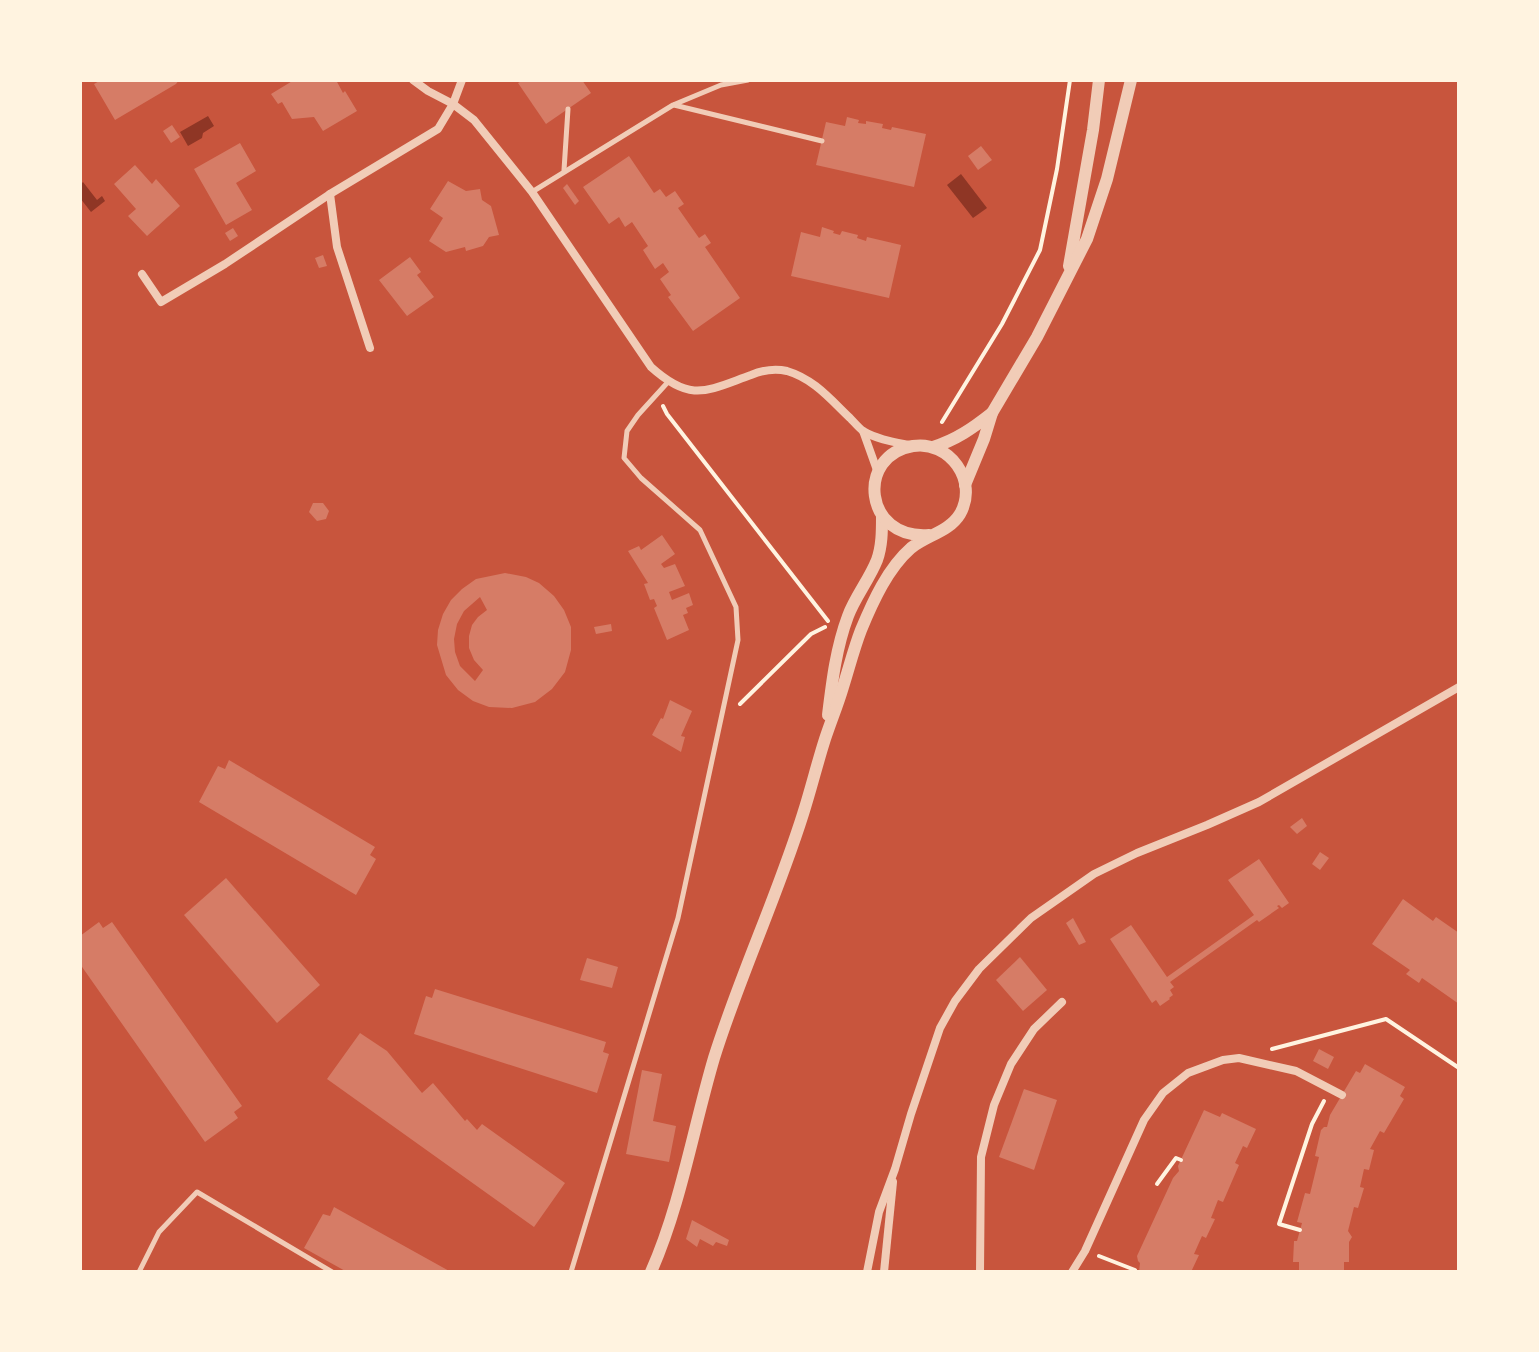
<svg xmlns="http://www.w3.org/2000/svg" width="1539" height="1352" viewBox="0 0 1539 1352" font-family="Commissioner,sans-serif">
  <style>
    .water { fill: #8f3625 }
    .building { fill: #d67c66; fill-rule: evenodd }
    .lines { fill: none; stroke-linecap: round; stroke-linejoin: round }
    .path { stroke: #fff3e0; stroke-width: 4 }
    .service { stroke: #f1ccb7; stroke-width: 5 }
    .minor { stroke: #f1ccb7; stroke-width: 8 }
    .tertiary { stroke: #f1ccb7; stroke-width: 12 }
  </style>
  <rect width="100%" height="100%" fill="#c8553d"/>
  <!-- water -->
  <g class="water">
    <polygon points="208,116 214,126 203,133 202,138 188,146 180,132"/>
    <polygon points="961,174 987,208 973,218 947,185"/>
    <polygon points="83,182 97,200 102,196 105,201 91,212 80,198 80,185"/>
  </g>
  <!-- building -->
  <g class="building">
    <polygon points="101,80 113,81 179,80 176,84 115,120 94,84"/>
    <polygon points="294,80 336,80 343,93 345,91 357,111 323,131 314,117 292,119 282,102 278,104 271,94"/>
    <polygon points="523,80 582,80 591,93 546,124 518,83"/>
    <polygon points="847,117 859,120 858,123 866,124 866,121 883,124 882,128 891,130 892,127 926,134 914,187 816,165 826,122 845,126"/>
    <polygon points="172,125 180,137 171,143 163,131"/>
    <polygon points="240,143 256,171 236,183 252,210 226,225 194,169"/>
    <polygon points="981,146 992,160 978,170 968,156"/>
    <polygon points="629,156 654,193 660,189 666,197 675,191 684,204 678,208 699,238 705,234 711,243 705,247 740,298 693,331 668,297 671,295 660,279 669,272 663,263 655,269 643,250 648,246 632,222 625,227 619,217 609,224 583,187"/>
    <polygon points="135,165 152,184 156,179 180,206 147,236 128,216 136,209 114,184"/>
    <polygon points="448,181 466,191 480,189 482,200 491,206 499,235 489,237 483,246 466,251 465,247 446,252 429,241 443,218 430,209"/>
    <polygon points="567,184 579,201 575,205 563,188"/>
    <polygon points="822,227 834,231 833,233 840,235 842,231 858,235 857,238 866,241 867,237 901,245 889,298 791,276 801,232 820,237"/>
    <polygon points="233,228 238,236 230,241 225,233"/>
    <polygon points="323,255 327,266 319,268 315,258"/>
    <polygon points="410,257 421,272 417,275 434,297 407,316 379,280"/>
    <polygon points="313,503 323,503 329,511 326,519 317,521 309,512"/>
    <polygon points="662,535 675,554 661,564 664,568 675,564 685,586 669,592 672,600 689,593 693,605 686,608 688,613 683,615 689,630 667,640 654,608 657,606 654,599 650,600 644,584 648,583 628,551 639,546 641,550"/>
    <path d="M505 573 526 577 539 583 554 596 564 610 571 627V650L565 672 552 689 535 702 512 708 489 707 473 701 458 690 446 675 437 645 438 630 443 614 451 600 462 589 476 579ZM480 597 487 610 478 617 472 625 469 636V648L474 660 483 670 475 681 460 666 455 652 454 639 457 624 464 611Z"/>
    <polygon points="611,624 612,631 596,634 594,627"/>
    <polygon points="670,700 692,711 681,736 685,737 681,752 652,735 661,718 663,719"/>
    <polygon points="229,760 375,847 370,855 376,859 356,895 199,802 218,766 225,769"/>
    <polygon points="1302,818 1307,826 1297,834 1290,827"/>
    <polygon points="1320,852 1329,858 1320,870 1312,864"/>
    <polygon points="1259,859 1289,903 1282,908 1279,905 1277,906 1279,908 1259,922 1257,920 1170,982 1174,987 1170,990 1173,995 1169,998 1170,999 1160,1006 1156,1000 1152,1003 1110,939 1131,925 1167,977 1254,915 1228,880"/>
    <polygon points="226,878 320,985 277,1023 184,915"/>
    <polygon points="1403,899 1433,921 1436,917 1459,933 1457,936 1459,938 1459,1004 1422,978 1419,983 1406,974 1410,970 1372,944"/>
    <polygon points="1073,918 1086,942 1079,945 1066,923"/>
    <polygon points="99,922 103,928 112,922 242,1106 234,1112 238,1118 205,1142 80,964 80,936"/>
    <polygon points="1020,957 1047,990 1023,1011 996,980"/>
    <polygon points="587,958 618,967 612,988 580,980"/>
    <polygon points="435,989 606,1042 603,1052 609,1054 597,1093 414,1034 426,996 432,998"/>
    <polygon points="360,1033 387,1051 422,1093 433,1083 465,1121 467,1119 477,1130 482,1124 565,1183 534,1227 327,1079"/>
    <polygon points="1319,1049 1334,1057 1328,1069 1313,1061"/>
    <polygon points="1365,1064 1405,1087 1400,1096 1404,1099 1384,1133 1380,1131 1370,1149 1374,1150 1369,1170 1364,1169 1360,1187 1364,1188 1358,1208 1354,1207 1348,1231 1352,1237 1349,1242 1349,1262 1344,1262 1344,1272 1299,1272 1299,1262 1293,1262 1294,1241 1297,1241 1302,1223 1297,1222 1305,1193 1310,1194 1319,1157 1315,1156 1321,1130 1324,1127 1327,1127 1330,1115 1356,1071 1360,1073"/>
    <polygon points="642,1070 662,1074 653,1121 676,1126 669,1162 626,1154"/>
    <polygon points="1024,1089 1057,1100 1034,1170 999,1157"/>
    <polygon points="1204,1110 1220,1117 1222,1113 1256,1129 1247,1148 1243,1146 1235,1163 1239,1165 1223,1202 1218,1200 1211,1218 1215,1219 1206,1238 1202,1236 1194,1254 1199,1255 1191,1272 1139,1272 1140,1263 1138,1261 1137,1256 1173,1178 1179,1171 1178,1166"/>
    <polygon points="334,1207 451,1272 347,1272 304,1248 323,1214 330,1216"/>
    <polygon points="692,1220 729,1240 727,1246 716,1242 713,1246 700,1239 697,1247 686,1239"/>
  </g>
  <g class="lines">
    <!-- path -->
    <g class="path">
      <polyline points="663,406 667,414 828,621"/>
      <polyline points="942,422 1002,324 1040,250 1057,169 1070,80"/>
      <polyline points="740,704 811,634 825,627"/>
      <polyline points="1272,1049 1386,1019 1459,1068"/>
      <polyline points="1157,1184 1176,1158 1181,1160"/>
      <polyline points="1300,1230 1279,1224 1312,1124 1324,1101"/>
      <polyline points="1099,1256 1135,1270"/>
    </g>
    <!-- service -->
    <g class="service">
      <polyline points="674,105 822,141"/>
      <polyline points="564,170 568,109"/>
      <polyline points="532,192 673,105 721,85 748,80"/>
      <polyline points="139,1272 159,1232 197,1192 332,1272"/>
      <polyline points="571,1272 678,918 738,640 736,607 700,530 641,478 624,458 627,431 638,415 668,382"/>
    </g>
    <!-- minor -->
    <g class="minor">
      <path d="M413 80 428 91 453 104 474 120 532 192 651 367C691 403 706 391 751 375 763 370 774 368 787 371 814 379 830 399 850 418 854 422 858 427 863 431 876 439 894 442 909 445"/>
      <polyline points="330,194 337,247 370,348"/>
      <polyline points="142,274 161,302 225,264 330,194 438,129 453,104 462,80"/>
      <polyline points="863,431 878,473"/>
      <polyline points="867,1272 879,1212 895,1169 911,1114 940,1028 955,1001 979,969 1031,918 1094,874 1137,853 1207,825 1259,802 1459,687"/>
      <polyline points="884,1272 893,1182"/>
      <polyline points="980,1272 981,1157 994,1105 1011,1064 1034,1029 1062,1002"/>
      <polyline points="1072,1272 1085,1251 1144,1120 1163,1093 1188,1073 1223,1060 1239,1058 1296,1071 1342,1095"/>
    </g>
    <!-- tertiary -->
    <g class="tertiary">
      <polyline points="1069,266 1093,130 1099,80"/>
      <path d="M933 447C956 440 973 428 992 413"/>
      <polyline points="965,485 984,439 992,413 1037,337 1087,239 1107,179 1131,80"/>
      <path d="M828 715C832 682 836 648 848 616 855 597 869 580 877 560 882 546 882 531 882 517"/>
      <path d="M651 1272C681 1204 693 1129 714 1058 740 975 777 897 803 814 811 789 817 764 825 739 831 721 838 704 843 687 849 668 854 648 861 630 873 601 888 568 911 548 927 535 949 532 960 514 979 481 949 440 913 446 856 455 863 540 929 535"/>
    </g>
  </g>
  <!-- border -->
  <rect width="1539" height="1352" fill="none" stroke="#fff3e0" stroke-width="164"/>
</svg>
